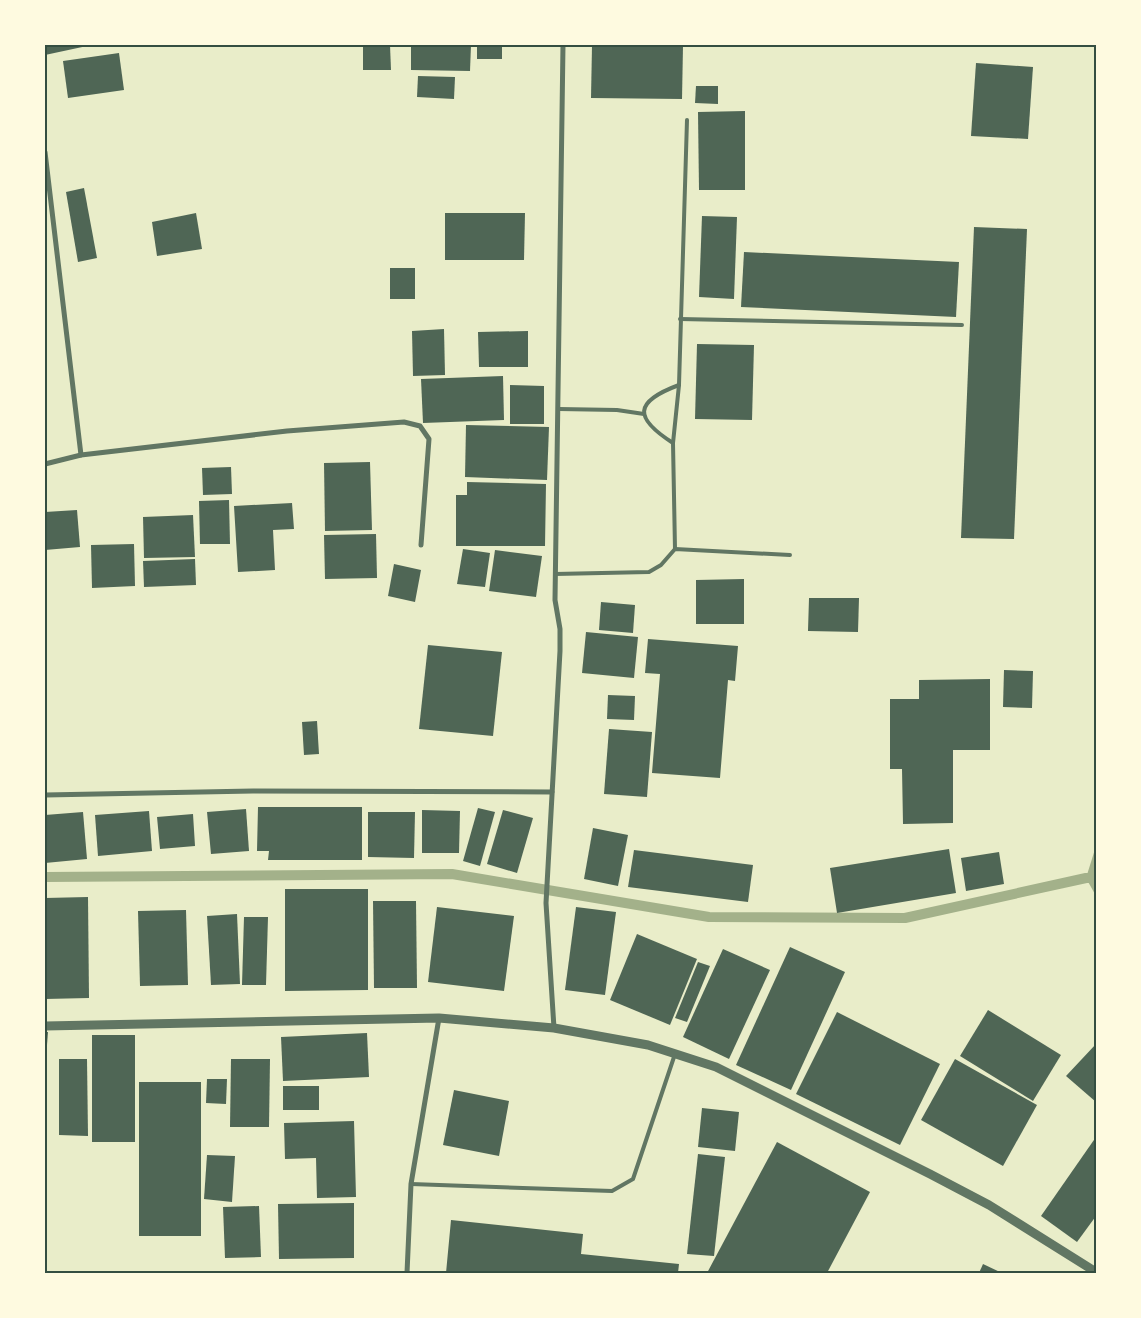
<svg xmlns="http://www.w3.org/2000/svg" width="1141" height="1318" viewBox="0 0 1141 1318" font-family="'Golos Text',sans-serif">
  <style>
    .water { fill: #a3b18a }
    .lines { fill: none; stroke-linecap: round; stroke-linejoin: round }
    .stream { stroke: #a3b18a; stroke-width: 10 }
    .building { fill: #4f6655 }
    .service { stroke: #617663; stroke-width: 4 }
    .minor { stroke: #617663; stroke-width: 5 }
    .tertiary { stroke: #617663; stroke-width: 9 }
    .neatline { fill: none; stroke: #344e41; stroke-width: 2 }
  </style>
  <rect width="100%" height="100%" fill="#e9edc9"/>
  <!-- water -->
  <polygon class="water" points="1096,846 1096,896 1086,878"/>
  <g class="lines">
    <!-- stream -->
    <polyline class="stream" points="45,877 452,874 709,917 905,918 1086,878 1096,878"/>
  </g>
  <!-- building -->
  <g class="building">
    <polygon points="45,45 87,45 87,46 45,55"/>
    <polygon points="363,45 390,45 391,70 363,70"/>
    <polygon points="411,45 471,45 470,71 411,70"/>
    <rect x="477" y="45" width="25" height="14"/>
    <polygon points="592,46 683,46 682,99 591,98"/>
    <polygon points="119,53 124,90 68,98 63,61"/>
    <polygon points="976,63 1033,67 1028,139 971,136"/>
    <polygon points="418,76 455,77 454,99 417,97"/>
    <polygon points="696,86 718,86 718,104 695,103"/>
    <polygon points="745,111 745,190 699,190 698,112"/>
    <polygon points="84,188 97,258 78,262 66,192"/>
    <polygon points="196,213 202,249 157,256 152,222"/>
    <polygon points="445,213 525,213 524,260 445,260"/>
    <polygon points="702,216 737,217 734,299 699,297"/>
    <polygon points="974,227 1027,229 1014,539 961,538"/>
    <polygon points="744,252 959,262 956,317 741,307"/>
    <rect x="390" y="268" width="25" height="31"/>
    <polygon points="444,329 445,375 413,376 412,331"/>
    <polygon points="528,331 528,367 479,367 478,332"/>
    <polygon points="697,344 754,345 752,420 695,419"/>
    <polygon points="503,376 504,420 423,423 421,379"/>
    <polygon points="510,385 544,386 544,424 510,424"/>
    <polygon points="466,425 549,427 547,480 465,477"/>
    <polygon points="370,462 372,530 325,531 324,463"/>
    <polygon points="231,467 232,494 203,495 202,468"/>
    <polygon points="467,482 546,484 545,546 456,546 456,495 467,495"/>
    <polygon points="229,500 230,544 200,544 199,501"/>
    <polygon points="292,503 294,529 273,530 275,570 238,572 234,506"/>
    <polygon points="77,510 80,547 45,550 45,512"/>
    <polygon points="193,515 195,557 144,558 143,517"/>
    <polygon points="376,534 377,578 325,579 324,535"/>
    <polygon points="134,544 135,586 92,588 91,545"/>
    <polygon points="463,549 490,553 485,587 457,584"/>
    <polygon points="495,550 542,556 536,597 489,591"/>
    <polygon points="195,559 196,585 144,587 143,561"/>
    <polygon points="394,564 421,570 415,602 388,596"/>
    <polygon points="744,579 744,624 696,624 696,580"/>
    <polygon points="809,598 859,598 858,632 808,631"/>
    <polygon points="601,602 635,605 633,633 599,630"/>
    <polygon points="586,632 638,637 634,678 582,673"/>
    <polygon points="648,639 738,646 735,681 728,680 720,778 652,773 660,674 645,673"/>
    <polygon points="428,645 502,652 493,736 419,729"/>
    <polygon points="1004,670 1033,671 1032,708 1003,707"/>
    <polygon points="990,679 990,750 953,750 953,823 903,824 902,769 890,769 890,699 919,699 919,680"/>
    <polygon points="608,695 635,696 634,720 607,719"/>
    <polygon points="317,721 319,754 304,755 302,722"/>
    <polygon points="609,729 652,732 647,797 604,794"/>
    <polygon points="258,807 362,807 362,860 268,860 269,851 257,851"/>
    <polygon points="478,808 495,812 480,866 463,861"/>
    <polygon points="246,809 249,851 211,854 207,812"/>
    <polygon points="422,810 460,811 459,853 422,853"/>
    <polygon points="503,810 533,818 517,873 487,864"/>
    <polygon points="149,811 152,851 98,856 95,815"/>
    <polygon points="83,812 87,859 45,863 45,815"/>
    <polygon points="368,812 415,812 414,858 368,857"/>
    <polygon points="193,814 195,846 160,849 157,817"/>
    <polygon points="593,828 628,835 618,886 584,879"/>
    <polygon points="949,849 956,893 837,913 830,868"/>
    <polygon points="634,850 753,865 748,902 628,887"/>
    <polygon points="999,852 1004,884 966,891 961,858"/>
    <polygon points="285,889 368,889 368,990 285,991"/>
    <polygon points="88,897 89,998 45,999 45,898"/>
    <polygon points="373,901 416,901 417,988 374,988"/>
    <polygon points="437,907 514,916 504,991 428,982"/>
    <polygon points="576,907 616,912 605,995 565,990"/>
    <polygon points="186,910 188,985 140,986 138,911"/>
    <polygon points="237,914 240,984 211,985 207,916"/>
    <polygon points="244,917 268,917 266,985 242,985"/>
    <polygon points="637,934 697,959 670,1025 610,1000"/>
    <polygon points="790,947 845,972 791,1090 736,1065"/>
    <polygon points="723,949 770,970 729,1059 683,1037"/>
    <polygon points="698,962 710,966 687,1022 675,1018"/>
    <polygon points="988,1010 1061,1055 1033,1101 960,1056"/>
    <polygon points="837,1012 940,1064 900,1145 796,1094"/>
    <polygon points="45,1032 48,1032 46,1058 45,1058"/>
    <polygon points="367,1033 369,1077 283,1081 281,1037"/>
    <rect x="92" y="1035" width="43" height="107"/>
    <polygon points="1096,1044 1096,1102 1066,1076"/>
    <polygon points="59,1059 87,1059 88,1136 59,1135"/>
    <polygon points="231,1059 270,1059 269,1127 230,1127"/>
    <polygon points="955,1059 1037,1105 1003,1166 921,1120"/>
    <polygon points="207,1079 227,1079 226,1104 206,1103"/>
    <rect x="139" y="1082" width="62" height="154"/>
    <rect x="283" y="1086" width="36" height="24"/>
    <polygon points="454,1090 509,1101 499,1156 443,1145"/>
    <polygon points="702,1108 739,1112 735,1151 698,1147"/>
    <polygon points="354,1121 356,1197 317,1198 316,1158 285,1159 284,1123"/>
    <polygon points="1096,1137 1096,1216 1077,1242 1041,1216"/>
    <polygon points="777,1142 870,1192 827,1273 707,1273"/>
    <polygon points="698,1154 725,1157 714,1256 687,1254"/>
    <polygon points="207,1155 235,1156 232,1202 204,1199"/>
    <polygon points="354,1203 354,1258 279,1259 278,1204"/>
    <polygon points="259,1206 261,1257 225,1258 223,1207"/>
    <polygon points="451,1220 583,1234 581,1254 679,1264 678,1273 446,1273"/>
    <polygon points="983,1264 1002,1273 979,1273"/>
  </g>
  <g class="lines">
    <!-- service -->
    <g class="service">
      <polyline points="680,319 962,325"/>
      <polyline points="559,409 617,410 644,414"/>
      <path d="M673 443C634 418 633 402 679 385"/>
      <polyline points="675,549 673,443 679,385 687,120"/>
      <polyline points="555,574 649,572 661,565 675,549 790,555"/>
      <polyline points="411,1184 612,1191 633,1179 675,1054"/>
    </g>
    <!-- minor -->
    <g class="minor">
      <polyline points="45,152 81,455"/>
      <polyline points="45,464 81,455 287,431 404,422 420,426 429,439 421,545"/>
      <polyline points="45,795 253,791 552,792"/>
      <polyline points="554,1028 546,903 560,651 560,629 555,600 563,45"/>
      <polyline points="407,1273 411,1184 439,1018"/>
    </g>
    <!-- tertiary -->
    <polyline class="tertiary" points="45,1026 439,1018 554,1028 648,1045 716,1067 930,1174 989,1205 1096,1272"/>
  </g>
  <!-- border -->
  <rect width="1141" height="1318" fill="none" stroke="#fefae0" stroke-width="92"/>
  <rect x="46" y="46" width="1049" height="1226" class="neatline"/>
</svg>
